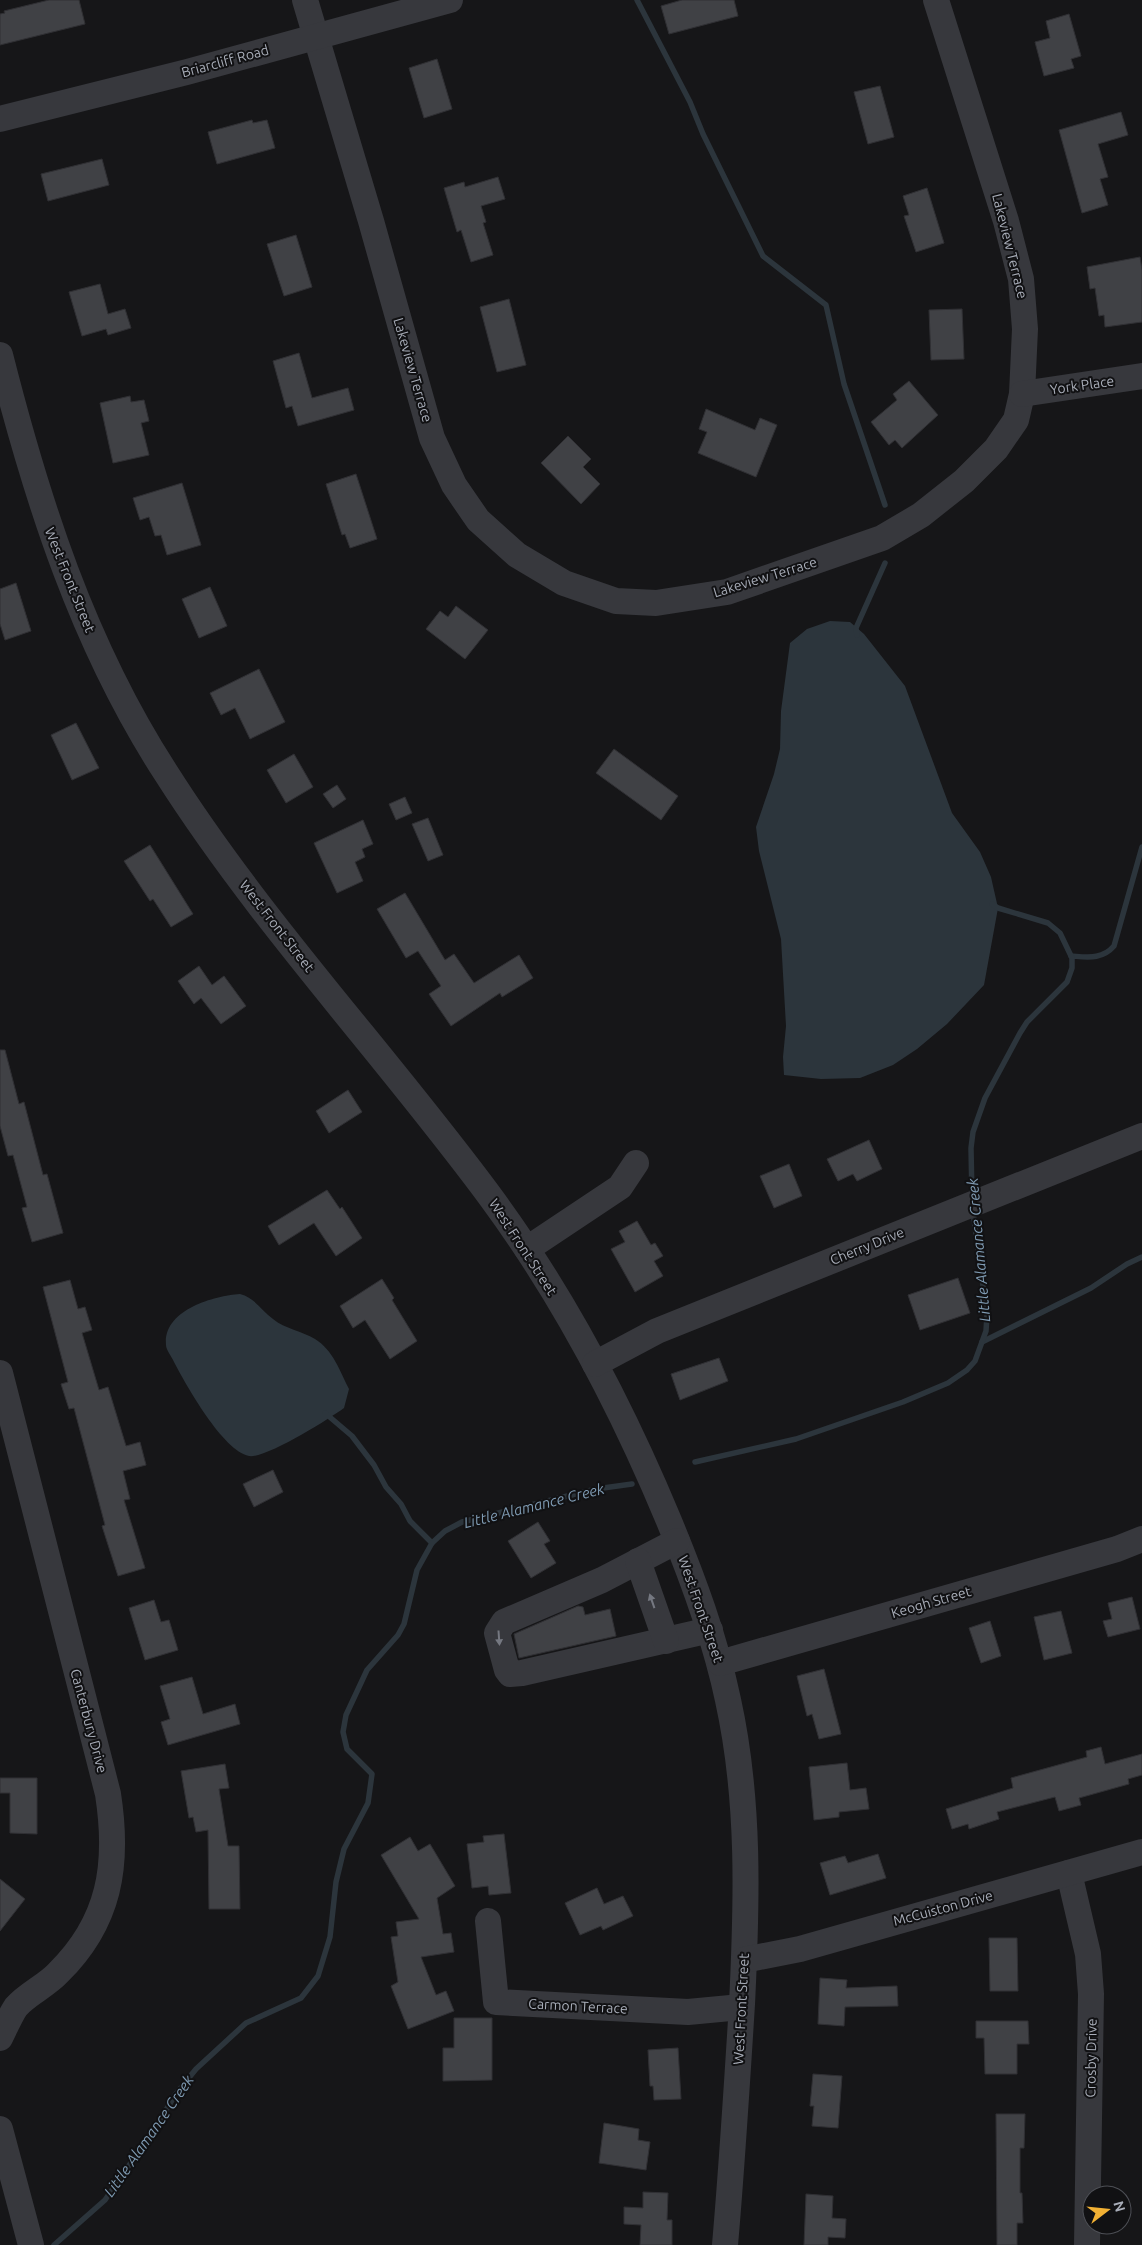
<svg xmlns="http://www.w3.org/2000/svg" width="1142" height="2245" viewBox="0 0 1142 2245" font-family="Ubuntu,sans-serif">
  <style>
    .water { fill: #2c353c }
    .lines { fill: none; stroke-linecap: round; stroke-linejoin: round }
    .stream { stroke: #2c353c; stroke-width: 5.5 }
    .building { fill: #404145; stroke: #303034 }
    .minor { stroke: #37383d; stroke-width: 26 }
    .oneway { fill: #757881 }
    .labels { text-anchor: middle; stroke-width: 4; stroke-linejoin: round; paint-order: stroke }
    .street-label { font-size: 14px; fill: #a8adb8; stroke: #111113 }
    .water-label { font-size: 15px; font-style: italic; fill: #7f9bb3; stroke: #111113 }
  </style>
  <rect width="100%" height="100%" fill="#161618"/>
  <!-- water -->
  <g class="water">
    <polygon points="830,621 850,622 864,634 905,686 952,813 980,852 991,877 998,908 984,985 947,1024 917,1049 893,1065 860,1078 821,1079 784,1075 783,1057 786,1026 781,939 759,851 756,827 774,774 780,749 781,711 790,643 807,629"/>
    <path d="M240 1294C255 1298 261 1310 273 1319 285 1329 302 1331 315 1339 333 1350 340 1371 349 1389L344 1408C329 1419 265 1459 249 1456 223 1451 186 1385 174 1362 172 1357 166 1350 166 1345 163 1310 213 1296 240 1294Z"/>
  </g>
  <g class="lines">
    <!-- stream -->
    <g class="stream">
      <polyline points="637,0 690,102 703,134 763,256 826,305 844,384 885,505"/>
      <polyline points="857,635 856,628 885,563"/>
      <path d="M1071 956C1087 957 1102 960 1114 946L1142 847"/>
      <polyline points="972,1198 971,1148 973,1132 985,1098 1020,1033 1027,1022 1067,982 1072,968 1072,958 1060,933 1048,923 998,908 992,904"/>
      <polyline points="982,1342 1091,1288 1127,1264 1142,1257"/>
      <polyline points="325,1413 352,1436 374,1465 386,1487 401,1504 410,1521 432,1543"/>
      <polyline points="695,1462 796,1439 903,1402 948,1383 967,1370 975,1361 986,1331 987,1315 973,1212"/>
      <polyline points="54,2245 105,2200 159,2122 175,2095 196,2069 246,2023 301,1998 318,1976 330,1937 336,1882 344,1849 368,1803 372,1774 347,1749 343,1732 346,1715 367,1670 398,1635 404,1624 417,1570 432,1543 445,1531 462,1522 596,1489 632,1484"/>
    </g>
  </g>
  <!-- building -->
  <g class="building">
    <polygon points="49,0 79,0 85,24 0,45 0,14 5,13 4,11"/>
    <polygon points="682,0 734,0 738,16 669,34 661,6"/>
    <polygon points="1069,14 1081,56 1071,59 1074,68 1044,76 1035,42 1050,38 1046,21"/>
    <polygon points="437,59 452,109 424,118 409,68"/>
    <polygon points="880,86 894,137 868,144 854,92"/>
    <polygon points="1121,112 1128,135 1098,144 1108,177 1100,179 1108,205 1082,213 1059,130"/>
    <polygon points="252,120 253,123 267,120 275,148 217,164 208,132"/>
    <polygon points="102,159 109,185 48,201 41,174"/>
    <polygon points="498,177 505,199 481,206 486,222 483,223 493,255 471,262 461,230 457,232 444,188 464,182 465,187"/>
    <polygon points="927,188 944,243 916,252 904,216 909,215 903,196"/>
    <polygon points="296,235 312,287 284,296 267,244"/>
    <polygon points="1140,257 1142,270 1142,322 1105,327 1104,315 1099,316 1095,288 1090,289 1087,267"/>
    <polygon points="100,284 108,314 125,309 131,328 108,335 106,329 82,336 69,292"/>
    <polygon points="509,299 526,365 497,372 480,307"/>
    <polygon points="962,309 964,359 931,360 929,310"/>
    <polygon points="299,353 312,398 348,388 354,410 298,426 292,406 286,408 273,361"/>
    <polygon points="909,381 938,415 902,448 895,440 889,445 871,422 897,400 893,394"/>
    <polygon points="130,396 131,402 144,400 149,421 141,423 149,455 113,463 100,403"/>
    <polygon points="706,409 755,430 760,418 777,425 756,477 698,453 707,432 699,429"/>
    <polygon points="568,436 591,459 583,467 600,484 581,504 541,463"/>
    <polygon points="356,474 377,539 350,548 345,534 342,535 326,484"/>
    <polygon points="182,483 201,545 167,555 161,535 155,536 149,517 140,520 133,498"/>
    <polygon points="16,583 31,631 5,640 0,624 0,589"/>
    <polygon points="210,587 227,626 199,638 182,599"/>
    <polygon points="456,606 488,630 465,659 426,629 440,611 448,617"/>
    <polygon points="259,669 285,722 250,739 235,708 221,715 210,693"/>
    <polygon points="76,723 99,768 72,780 51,735"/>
    <polygon points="614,749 678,796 661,820 596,773"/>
    <polygon points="294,754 313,787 286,803 267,770"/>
    <polygon points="337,785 346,799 333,808 323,794"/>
    <polygon points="405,797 412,813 396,820 389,804"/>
    <polygon points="428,818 443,855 428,861 412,824"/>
    <polygon points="363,820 373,844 362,849 365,857 355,862 363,881 337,893 314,843"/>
    <polygon points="150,845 193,914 171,927 153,899 150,901 124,861"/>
    <polygon points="405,893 445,960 454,954 474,983 519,955 533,978 502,997 500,993 451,1026 429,994 441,986 418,951 406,958 377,909"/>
    <polygon points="199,966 212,985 224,976 246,1006 221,1024 201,998 194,1004 178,981"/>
    <polygon points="0,1050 5,1050 19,1104 24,1102 43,1175 47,1174 63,1233 32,1242 22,1208 27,1207 13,1155 8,1156 0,1126"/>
    <polygon points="348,1090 362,1112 329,1133 316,1111"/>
    <polygon points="869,1140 882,1169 857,1181 853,1174 838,1181 827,1159"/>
    <polygon points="789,1164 802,1196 774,1208 760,1176"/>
    <polygon points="327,1190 340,1209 342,1207 362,1238 336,1256 314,1223 279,1245 268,1226"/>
    <polygon points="637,1221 651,1245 655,1243 663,1256 654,1261 663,1276 635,1292 611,1249 625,1242 619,1231"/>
    <polygon points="958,1278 970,1313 920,1330 908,1295"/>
    <polygon points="382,1279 394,1298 392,1300 417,1341 390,1359 365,1320 353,1328 340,1306"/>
    <polygon points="70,1280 78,1309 85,1307 92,1330 82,1333 99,1390 108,1387 126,1446 140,1442 146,1465 123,1471 130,1499 124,1500 145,1568 118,1576 102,1526 105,1525 74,1408 69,1409 61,1384 68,1382 43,1287"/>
    <polygon points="719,1358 728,1381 680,1400 671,1374"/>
    <polygon points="273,1470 283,1492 254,1507 243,1484"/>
    <polygon points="538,1522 550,1541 544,1544 556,1563 531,1578 508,1541"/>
    <polygon points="1132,1597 1140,1629 1108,1637 1103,1621 1112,1619 1108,1603"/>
    <polygon points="154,1600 161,1622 169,1620 178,1650 145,1660 129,1608"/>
    <polygon points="578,1606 583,1607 585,1615 610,1609 616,1636 519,1658 514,1634"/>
    <polygon points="1061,1611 1072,1653 1044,1660 1034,1617"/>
    <polygon points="990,1621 1001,1656 981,1663 969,1628"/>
    <polygon points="824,1669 841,1734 819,1739 812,1714 807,1716 797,1676"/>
    <polygon points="192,1677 203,1714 235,1704 240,1724 168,1745 161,1722 170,1719 160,1686"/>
    <polygon points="1101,1747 1105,1764 1142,1754 1142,1775 1128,1779 1129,1784 1079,1798 1081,1805 1059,1811 1055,1797 997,1812 999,1819 969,1829 968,1824 952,1829 946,1809 1013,1788 1011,1778 1087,1757 1086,1751"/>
    <polygon points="847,1763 850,1790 866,1788 869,1809 839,1812 839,1817 814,1820 809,1767"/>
    <polygon points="225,1764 229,1788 219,1789 228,1846 239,1846 240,1909 209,1909 208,1830 196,1832 193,1817 189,1818 181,1771"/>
    <polygon points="0,1778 37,1778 37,1834 10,1833 10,1793 0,1793"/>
    <polygon points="504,1834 511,1893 489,1895 488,1886 472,1888 467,1844 484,1842 483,1836"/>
    <polygon points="410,1837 418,1851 430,1844 455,1886 437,1898 443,1934 451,1933 454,1952 421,1957 436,1995 446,1991 454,2011 408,2029 391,1986 398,1982 391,1937 398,1936 396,1922 419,1919 381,1855"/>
    <polygon points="878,1854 886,1878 830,1895 820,1863 845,1856 848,1863"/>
    <polygon points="0,1879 25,1899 0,1931"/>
    <polygon points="597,1888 604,1904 623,1896 633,1916 603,1930 601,1926 580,1935 565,1903"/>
    <polygon points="989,1938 1017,1938 1018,1991 990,1991"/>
    <polygon points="820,1978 847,1980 846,1988 897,1986 898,2006 845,2007 844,2026 818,2024"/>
    <polygon points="454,2018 492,2018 492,2080 443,2081 443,2048 454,2048"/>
    <polygon points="976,2021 1028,2021 1029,2044 1017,2044 1017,2074 985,2074 984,2038 976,2038"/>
    <polygon points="678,2048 681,2099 654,2100 653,2086 650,2086 648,2050"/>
    <polygon points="813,2074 842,2076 838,2128 812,2126 814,2106 810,2106"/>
    <polygon points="996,2114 1025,2114 1024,2148 1020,2148 1020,2193 1022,2193 1023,2223 1017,2223 1017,2245 997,2245"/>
    <polygon points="604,2123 639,2129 638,2140 650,2142 646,2170 599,2163"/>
    <polygon points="643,2192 668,2193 667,2220 672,2220 672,2245 640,2245 641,2225 624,2224 624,2207 643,2208"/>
    <polygon points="806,2194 833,2196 832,2218 846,2219 845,2238 828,2237 828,2245 804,2245"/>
  </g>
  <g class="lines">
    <!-- minor -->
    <g class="minor">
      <polyline points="305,0 371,221 432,438 454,485 478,520 517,555 564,583 616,601 656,603 727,592 882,538 921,515 964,481 996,449 1016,420 1022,394 1025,329 1021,279 1006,221 936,0"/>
      <polyline points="0,119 187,72 450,0"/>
      <path d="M0 355C37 501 83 645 166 773 262 924 386 1055 492 1199 564 1297 622 1408 669 1521 693 1579 715 1638 728 1700 750 1800 747 1902 742 2004 737 2084 732 2165 725 2245"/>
      <polyline points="1022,394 1142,376"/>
      <polyline points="527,1249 620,1187 636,1163"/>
      <polyline points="595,1364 657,1331 1142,1136"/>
      <path d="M0 1373 108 1794C119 1865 110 1922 58 1973 46 1986 27 1994 16 2007 10 2016 5 2028 0 2038"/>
      <polyline points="677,1541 602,1580 504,1622 497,1633 507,1670 510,1674 522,1673 710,1630"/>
      <polyline points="638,1561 666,1641"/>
      <polyline points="720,1663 1117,1549 1142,1539"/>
      <polyline points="1069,1873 1088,1954 1091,1994 1087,2245"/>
      <polyline points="488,1921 496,2002 688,2012 741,2007"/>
      <polyline points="744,1960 800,1949 1142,1852"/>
      <polyline points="0,2129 31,2245"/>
    </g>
  </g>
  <!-- one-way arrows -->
  <defs><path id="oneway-solid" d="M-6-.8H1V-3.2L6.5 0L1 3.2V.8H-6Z" transform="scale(1.25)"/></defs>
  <g class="oneway">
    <use href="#oneway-solid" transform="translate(652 1601) rotate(-109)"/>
    <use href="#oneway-solid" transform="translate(499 1638) rotate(86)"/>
  </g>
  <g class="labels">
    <!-- street labels -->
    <g class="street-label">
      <text transform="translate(225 61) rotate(-15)" y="5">Briarcliff Road</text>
      <text transform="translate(1010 246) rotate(76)" y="5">Lakeview Terrace</text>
      <text transform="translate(413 370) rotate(74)" y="5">Lakeview Terrace</text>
      <text transform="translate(1082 385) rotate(-8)" y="5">York Place</text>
      <text transform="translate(765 577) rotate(-17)" y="5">Lakeview Terrace</text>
      <text transform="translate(70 580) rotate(68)" y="5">West Front Street</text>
      <text transform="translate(277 926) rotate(52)" y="5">West Front Street</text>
      <text transform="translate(867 1246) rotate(-22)" y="5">Cherry Drive</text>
      <text transform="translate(523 1247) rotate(57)" y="5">West Front Street</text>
      <text transform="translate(931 1602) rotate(-16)" y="5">Keogh Street</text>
      <text transform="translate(701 1609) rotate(71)" y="5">West Front Street</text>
      <text transform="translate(89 1721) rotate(75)" y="5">Canterbury Drive</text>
      <text transform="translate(943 1908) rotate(-15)" y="5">McCuiston Drive</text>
      <text transform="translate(578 2006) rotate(3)" y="5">Carmon Terrace</text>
      <text transform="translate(741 2009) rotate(-87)" y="5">West Front Street</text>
      <text transform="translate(1091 2058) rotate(-89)" y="5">Crosby Drive</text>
    </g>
    <!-- water labels -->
    <g class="water-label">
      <text transform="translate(979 1250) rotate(-95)" y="5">Little Alamance Creek</text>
      <text transform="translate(534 1506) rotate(-14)" y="5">Little Alamance Creek</text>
      <text transform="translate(149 2136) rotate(-55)" y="5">Little Alamance Creek</text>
    </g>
  </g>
  <!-- north arrow -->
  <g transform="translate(1107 2210) rotate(74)"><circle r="24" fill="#111113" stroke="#4d4f55"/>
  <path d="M0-4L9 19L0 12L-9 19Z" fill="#f2b134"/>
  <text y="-8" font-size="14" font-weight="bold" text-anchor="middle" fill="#a8adb8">N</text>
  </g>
</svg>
